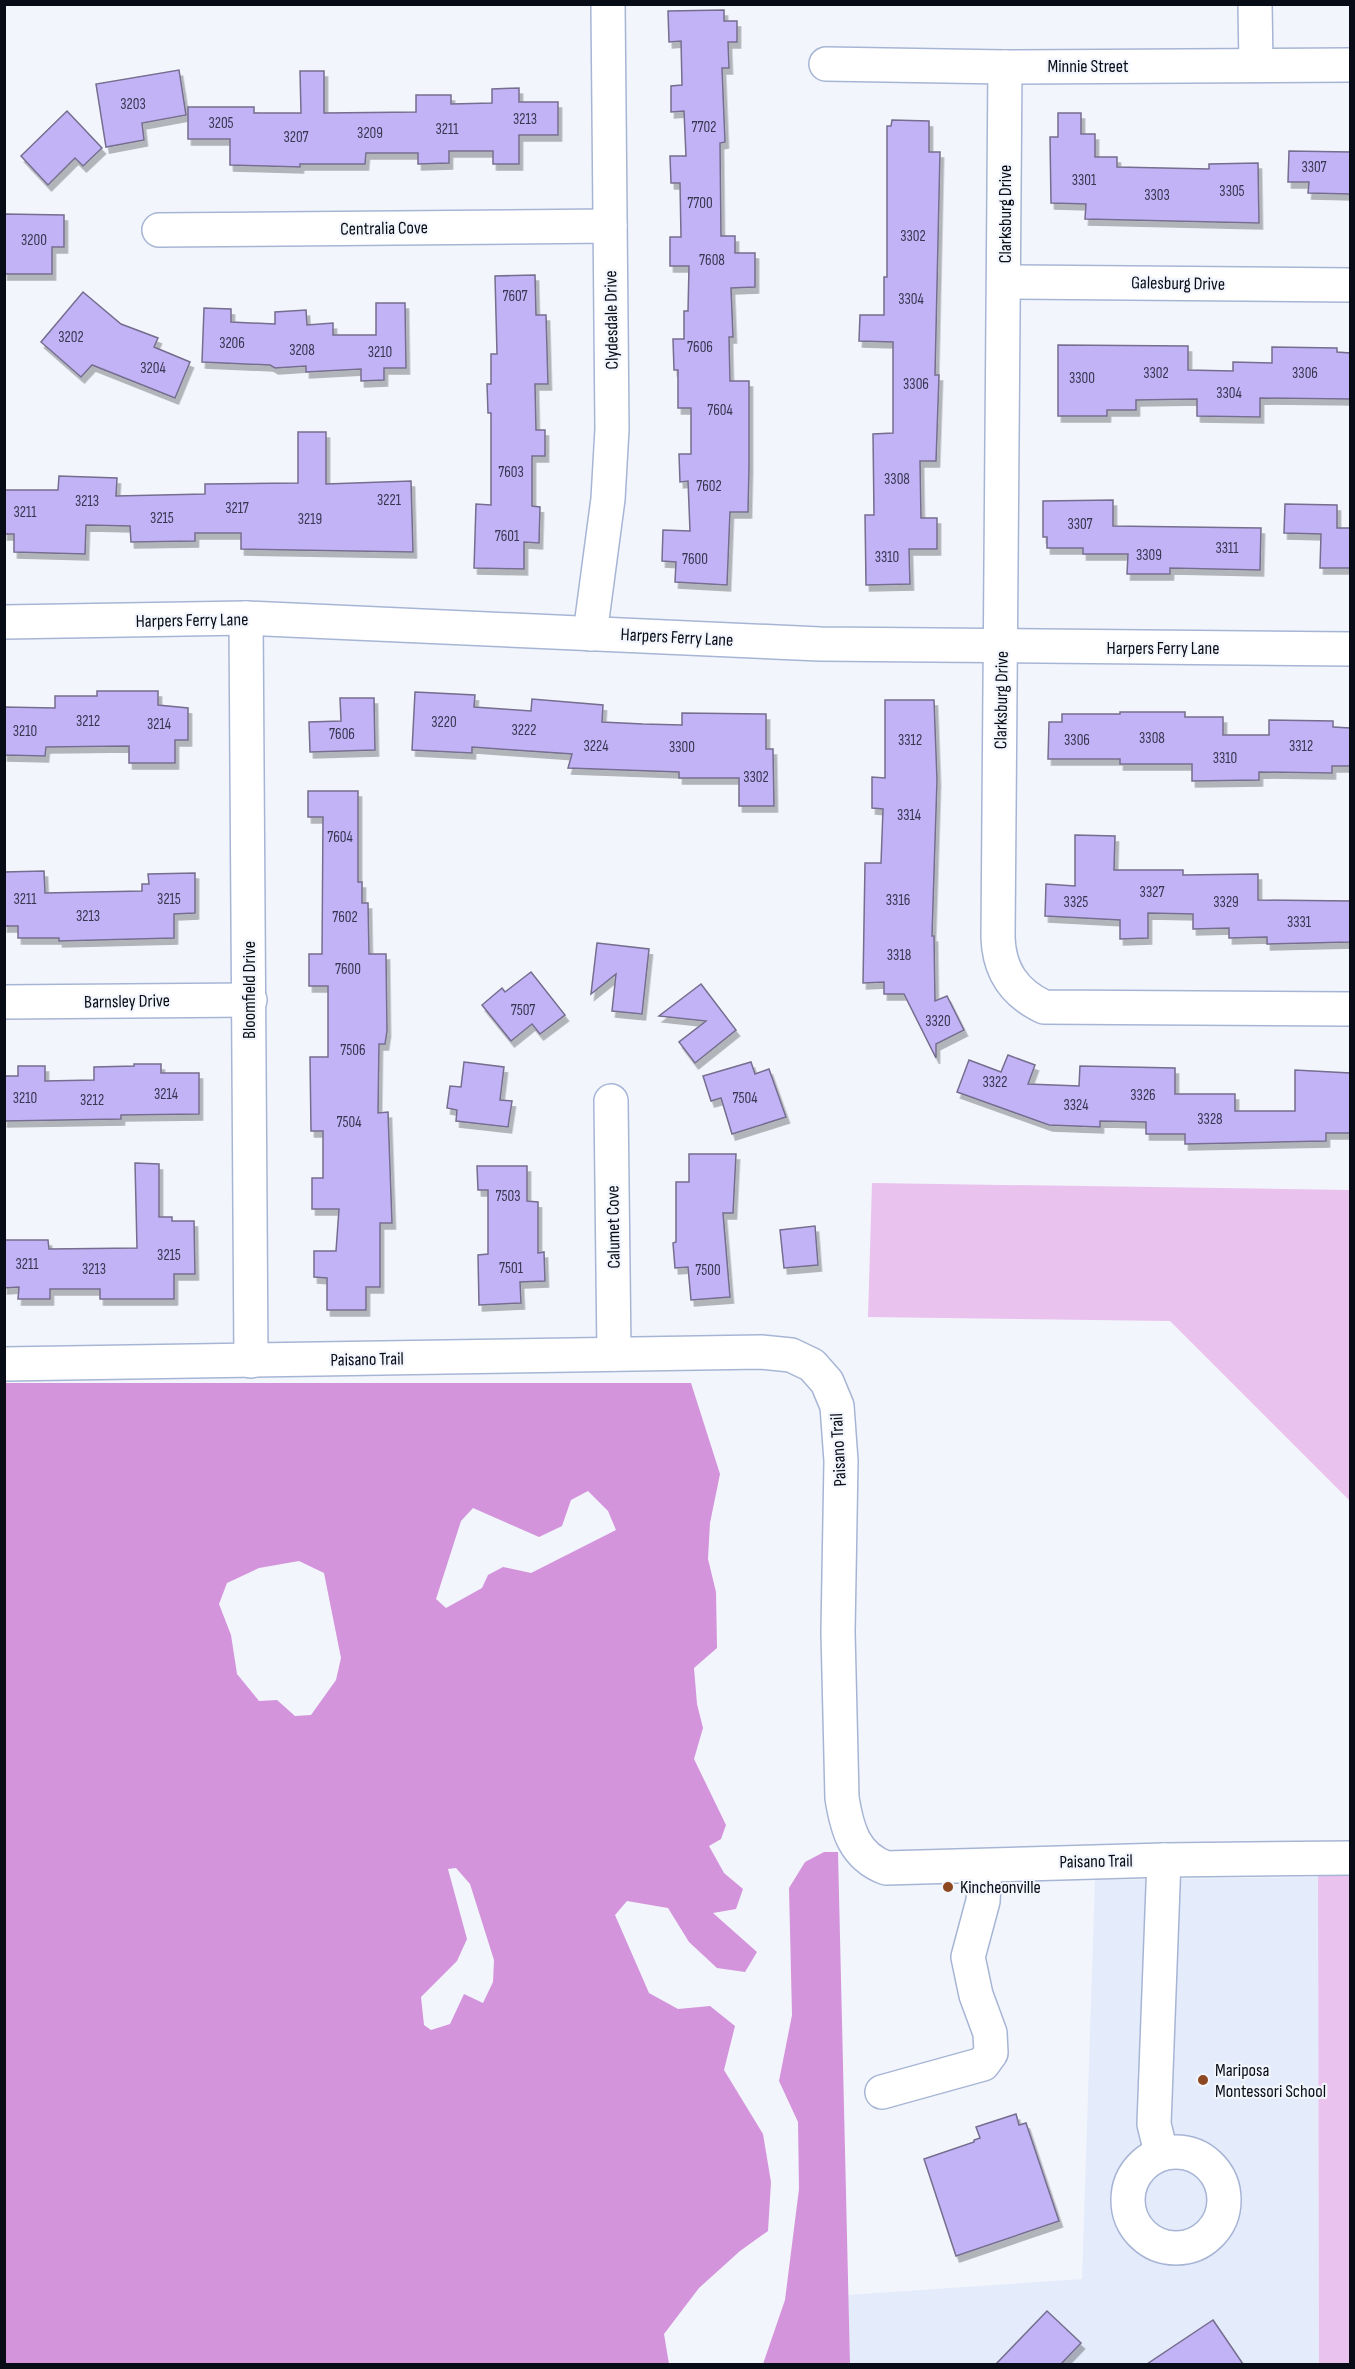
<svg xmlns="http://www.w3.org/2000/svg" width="1355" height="2369" viewBox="0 0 1355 2369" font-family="'Sofia Sans Condensed',sans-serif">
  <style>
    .built { fill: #e4ebfb }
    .green { fill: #e9c2ee }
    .forest { fill: #d394db; fill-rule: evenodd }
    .building { fill: #c2b3f7; stroke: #756e8e; stroke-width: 1.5; filter: url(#shadow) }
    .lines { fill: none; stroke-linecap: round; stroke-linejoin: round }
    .minor-casing { stroke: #a7b5d5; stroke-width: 36 }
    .minor { stroke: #fff; stroke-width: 33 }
    .poi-dot { fill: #8d4721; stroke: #f2f5fc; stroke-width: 2 }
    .labels { text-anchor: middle; stroke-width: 4.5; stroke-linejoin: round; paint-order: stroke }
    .number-label { font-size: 15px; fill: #36364f }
    .street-label { font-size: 18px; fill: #080c17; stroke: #f2f5fc }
    .poi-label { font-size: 18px; fill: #080c17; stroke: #f2f5fc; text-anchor: start }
  </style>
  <defs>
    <filter id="shadow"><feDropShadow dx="3.5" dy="6" stdDeviation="0" flood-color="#0004"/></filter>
  </defs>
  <rect width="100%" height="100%" fill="#f2f5fc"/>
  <!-- built -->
  <polygon class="built" points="1318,1877 1319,2364 850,2364 848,2295 1082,2279 1095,1880"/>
  <!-- green -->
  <g class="green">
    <polygon points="872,1183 1350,1190 1350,1501 1170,1321 868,1317"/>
    <polygon points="1312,1858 1350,1858 1350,2364 1319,2364 1318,1877"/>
  </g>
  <!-- forest -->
  <g class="forest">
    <path d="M5 1383H691L720 1474 710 1523 708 1559 716 1592 717 1648 694 1668 697 1704 703 1728 694 1759 726 1825 721 1839 709 1846 724 1873 743 1889 736 1909 713 1913 757 1952 745 1972 717 1968 689 1942 668 1908 627 1901 615 1915 649 1993 678 2009 710 2006 735 2026 724 2070 763 2134 771 2182 768 2231 740 2251 699 2288 664 2334 669 2364H5ZM588 1491 608 1511 616 1530 531 1573 503 1567 488 1575 482 1588 446 1608 436 1599 461 1521 473 1508 539 1537 562 1526 571 1500ZM299 1561 324 1573 341 1658 336 1680 311 1715 295 1716 277 1700 259 1701 237 1674 231 1635 219 1604 227 1583 259 1568ZM456 1868 470 1884 494 1960 493 1982 483 2003 464 1994 450 2024 431 2030 424 2025 421 1997 457 1961 467 1939 448 1869Z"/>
    <polygon points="824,1852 838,1852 850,2364 763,2364 785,2300 799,2189 798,2122 779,2081 792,2015 789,1888 805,1862"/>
  </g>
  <!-- building -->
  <g class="building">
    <polygon points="724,10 724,21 737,21 737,42 728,42 729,68 722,68 725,142 720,143 721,236 735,236 735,253 755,253 755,287 731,288 733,337 729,337 730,381 749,381 749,467 748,512 730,512 727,585 675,582 676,562 662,561 663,530 690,531 688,481 680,482 679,454 691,454 691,408 678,408 678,370 674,370 673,339 684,339 684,311 688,311 689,266 670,266 670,237 681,237 680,183 671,183 670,156 686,156 684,111 671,112 671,86 682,85 681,41 669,42 668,11"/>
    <polygon points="179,70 186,115 142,123 144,140 106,147 96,84"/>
    <polygon points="300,71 324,71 324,113 416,112 416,95 451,95 451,104 492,103 492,89 519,88 519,102 558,102 558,135 519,135 519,164 493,164 493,151 449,151 449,163 418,164 418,153 366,153 365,164 300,164 300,167 230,165 230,139 188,139 188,107 254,107 254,113 301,113"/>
    <polygon points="67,111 102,148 83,166 75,158 48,185 21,156"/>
    <polygon points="1058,113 1081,113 1081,134 1095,134 1095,157 1117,157 1117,167 1209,169 1209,164 1258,163 1259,223 1085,219 1086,204 1051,203 1050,137 1058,137"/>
    <polygon points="892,120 929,121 929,152 940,152 935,375 939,375 936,461 920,461 921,518 937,518 937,549 909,549 910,584 866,585 865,515 874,515 873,434 893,433 893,342 859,341 860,315 884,315 884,277 887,277 887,126 891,126"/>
    <polygon points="1289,151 1350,152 1350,194 1308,193 1309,182 1288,182"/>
    <polygon points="5,214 64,215 64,247 52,247 52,274 4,274"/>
    <polygon points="535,275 536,315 546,315 548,384 535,384 536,430 545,430 545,456 532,456 532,506 540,507 539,543 524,542 524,569 474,568 476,504 491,505 491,413 488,413 487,384 491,384 491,354 497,354 495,276"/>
    <polygon points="83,292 121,324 158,338 154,347 190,362 175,398 92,365 81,377 41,342"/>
    <polygon points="376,303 405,303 406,368 384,368 384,380 361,381 361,369 306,372 306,366 275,368 270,365 202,362 204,308 231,309 231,322 275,324 275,312 306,310 307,325 333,323 333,335 376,335"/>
    <polygon points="1058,345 1188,346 1188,370 1233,371 1233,362 1272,363 1272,347 1337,348 1337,352 1350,353 1350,399 1260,398 1260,417 1197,416 1197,399 1136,400 1136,410 1107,410 1107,416 1058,416"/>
    <polygon points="298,432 326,432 326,484 411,481 413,552 241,549 241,533 195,533 195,541 131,542 130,526 86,525 85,554 14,552 14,534 4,534 4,490 58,490 59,476 117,478 116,496 205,494 205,484 298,483"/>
    <polygon points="1113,500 1113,526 1261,528 1260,570 1170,568 1170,574 1127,574 1128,554 1083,554 1083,548 1047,548 1047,537 1043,537 1043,501"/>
    <polygon points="1285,504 1337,505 1337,528 1350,528 1350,568 1320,568 1321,534 1284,533"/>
    <polygon points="97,691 158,691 158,705 188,708 188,740 175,740 175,763 129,763 129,746 46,747 45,756 4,755 4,707 55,708 55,696 97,696"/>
    <polygon points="415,692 475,695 474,707 531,711 532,699 603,705 602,722 643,724 682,725 682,713 766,714 766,749 773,749 774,806 739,806 739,778 679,778 679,772 568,768 572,754 472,747 472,753 412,750"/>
    <polygon points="340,698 374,698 375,750 310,752 309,722 341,721"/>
    <polygon points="885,700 934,700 937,780 932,936 934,936 935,1001 947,996 964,1030 936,1044 936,1058 904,994 884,994 884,982 863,983 865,863 881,863 883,809 872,808 872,777 885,778"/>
    <polygon points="1120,712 1185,712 1185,717 1223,717 1223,735 1269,735 1269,720 1333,721 1333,727 1350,728 1350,766 1332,766 1332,773 1259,772 1259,780 1192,781 1192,764 1120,764 1120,759 1048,759 1049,722 1062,722 1062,714 1120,714"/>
    <polygon points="308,791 358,791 358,882 362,882 362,903 368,903 369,954 386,954 387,1031 385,1044 379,1044 378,1113 388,1112 392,1223 380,1223 380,1287 366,1287 366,1310 327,1310 327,1278 314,1277 314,1251 336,1251 339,1209 312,1209 312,1178 323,1178 323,1131 311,1131 310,1057 328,1057 328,986 309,986 309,954 322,954 323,817 308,817"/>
    <polygon points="1075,835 1115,836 1114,870 1183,870 1183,875 1258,874 1258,900 1350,901 1350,942 1267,944 1267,937 1229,938 1229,928 1193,929 1193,914 1148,913 1148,938 1120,939 1120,920 1045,916 1046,884 1075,886"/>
    <polygon points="44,871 45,893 142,891 142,884 149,884 148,874 195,873 195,913 174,914 174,938 59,941 59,938 18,938 18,926 4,926 4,872"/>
    <polygon points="597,943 649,949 642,1014 612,1011 616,974 591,994"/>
    <polygon points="531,972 565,1015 540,1034 532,1024 511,1041 482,1005 502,988 505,992"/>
    <polygon points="701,984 736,1030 695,1063 679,1042 706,1021 659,1016"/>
    <polygon points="1008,1055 1035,1065 1028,1084 1079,1086 1080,1066 1175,1068 1175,1094 1235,1094 1235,1111 1295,1111 1295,1070 1350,1073 1350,1133 1326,1133 1326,1141 1185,1144 1185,1134 1146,1134 1146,1122 1100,1121 1100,1127 1049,1125 957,1092 969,1060 1001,1072"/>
    <polygon points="464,1062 504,1067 500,1100 512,1101 508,1127 456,1121 457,1110 447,1108 450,1086 461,1087"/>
    <polygon points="751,1062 755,1074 769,1069 786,1117 732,1134 721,1098 711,1101 703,1076"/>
    <polygon points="134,1064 161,1064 161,1073 199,1073 199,1114 121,1115 121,1119 4,1121 4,1076 18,1076 18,1066 45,1066 45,1081 94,1080 94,1067 134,1066"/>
    <polygon points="689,1154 736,1154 733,1213 723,1213 730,1297 691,1300 688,1267 675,1268 673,1243 676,1242 676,1182 689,1182"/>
    <polygon points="135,1163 159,1164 159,1217 172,1217 172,1221 194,1221 195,1274 174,1274 174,1299 100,1299 100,1289 50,1289 50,1299 18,1299 19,1287 4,1288 4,1240 48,1240 49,1249 137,1248"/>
    <polygon points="477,1166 527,1166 527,1201 538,1202 538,1253 544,1252 545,1281 520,1282 521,1303 479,1305 478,1255 488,1254 488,1190 478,1190"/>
    <polygon points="815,1226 818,1265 784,1268 780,1230"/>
    <polygon points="1016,2114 1019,2125 1026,2123 1059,2221 956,2256 924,2159 974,2142 974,2140 980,2138 976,2127"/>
    <polygon points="1047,2311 1081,2343 1061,2364 996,2364"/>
    <polygon points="1213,2320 1243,2364 1147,2364"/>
  </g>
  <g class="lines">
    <defs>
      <g id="minor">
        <polyline points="1255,4 1256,65"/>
        <polyline points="826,64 1005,67 1350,65"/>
        <path d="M1005 67 998 937C999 970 1014 993 1044 1007L1350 1009"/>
        <polyline points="159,230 610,226"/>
        <polyline points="1005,282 1350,285"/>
        <polyline points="246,618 251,1361"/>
        <polyline points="4,622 246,618 820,644 1350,649"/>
        <polyline points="590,634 608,499 612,429 608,4"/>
        <polyline points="4,1002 250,1000"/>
        <polyline points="611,1101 614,1354"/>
        <path d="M4 1364 761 1352 791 1355 812 1365 827 1382 837 1406 841 1461 838 1632 842 1798C847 1829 854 1856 886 1868L1164 1860 1350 1858"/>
        <polyline points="882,2092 983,2064 991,2053 990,2033 976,1995 968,1957 983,1901 985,1866"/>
        <circle cx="1176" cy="2200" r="48"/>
        <polyline points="1161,2153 1154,2124 1164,1860"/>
      </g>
    </defs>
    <!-- minor casing -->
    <use href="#minor" class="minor-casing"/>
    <!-- minor -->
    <use href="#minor" class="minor"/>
  </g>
  <!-- markers -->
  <g class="poi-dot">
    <circle cx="948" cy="1887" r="6"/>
    <circle cx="1203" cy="2080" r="6"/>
  </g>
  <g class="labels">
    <!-- number labels -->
    <g class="number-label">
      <text x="133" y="109">3203</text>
      <text x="525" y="124">3213</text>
      <text x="221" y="128">3205</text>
      <text x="704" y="132">7702</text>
      <text x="447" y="134">3211</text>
      <text x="370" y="138">3209</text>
      <text x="296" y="142">3207</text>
      <text x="1314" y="172">3307</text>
      <text x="1084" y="185">3301</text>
      <text x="1232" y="196">3305</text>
      <text x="1157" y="200">3303</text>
      <text x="700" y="208">7700</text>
      <text x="913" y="241">3302</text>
      <text x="34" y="245">3200</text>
      <text x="712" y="265">7608</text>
      <text x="515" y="301">7607</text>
      <text x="911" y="304">3304</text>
      <text x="71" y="342">3202</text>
      <text x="232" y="348">3206</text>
      <text x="700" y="352">7606</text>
      <text x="302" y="355">3208</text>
      <text x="380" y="357">3210</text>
      <text x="153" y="373">3204</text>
      <text x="1156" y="378">3302</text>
      <text x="1305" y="378">3306</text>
      <text x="1082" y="383">3300</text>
      <text x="916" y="389">3306</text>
      <text x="1229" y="398">3304</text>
      <text x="720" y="415">7604</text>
      <text x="511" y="477">7603</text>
      <text x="897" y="484">3308</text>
      <text x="709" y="491">7602</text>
      <text x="389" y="505">3221</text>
      <text x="87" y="506">3213</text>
      <text x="237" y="513">3217</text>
      <text x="25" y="517">3211</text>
      <text x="162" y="523">3215</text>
      <text x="310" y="524">3219</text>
      <text x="1080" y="529">3307</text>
      <text x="507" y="541">7601</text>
      <text x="1227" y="553">3311</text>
      <text x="1149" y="560">3309</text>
      <text x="887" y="562">3310</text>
      <text x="695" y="564">7600</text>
      <text x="88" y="726">3212</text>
      <text x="444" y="727">3220</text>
      <text x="159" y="729">3214</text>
      <text x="524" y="735">3222</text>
      <text x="25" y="736">3210</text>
      <text x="342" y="739">7606</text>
      <text x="1152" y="743">3308</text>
      <text x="910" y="745">3312</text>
      <text x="1077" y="745">3306</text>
      <text x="596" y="751">3224</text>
      <text x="1301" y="751">3312</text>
      <text x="682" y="752">3300</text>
      <text x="1225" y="763">3310</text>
      <text x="756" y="782">3302</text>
      <text x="909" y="820">3314</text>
      <text x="340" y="842">7604</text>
      <text x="1152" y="897">3327</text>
      <text x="25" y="904">3211</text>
      <text x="169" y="904">3215</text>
      <text x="898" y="905">3316</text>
      <text x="1076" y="907">3325</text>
      <text x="1226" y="907">3329</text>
      <text x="88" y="921">3213</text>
      <text x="345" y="922">7602</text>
      <text x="1299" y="927">3331</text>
      <text x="899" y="960">3318</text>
      <text x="348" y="974">7600</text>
      <text x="523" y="1015">7507</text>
      <text x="938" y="1026">3320</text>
      <text x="353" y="1055">7506</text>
      <text x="995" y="1087">3322</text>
      <text x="166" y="1099">3214</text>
      <text x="1143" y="1100">3326</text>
      <text x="25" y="1103">3210</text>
      <text x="745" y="1103">7504</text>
      <text x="92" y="1105">3212</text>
      <text x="1076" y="1110">3324</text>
      <text x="1210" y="1124">3328</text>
      <text x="349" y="1127">7504</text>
      <text x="508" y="1201">7503</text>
      <text x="169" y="1260">3215</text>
      <text x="27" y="1269">3211</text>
      <text x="511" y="1273">7501</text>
      <text x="94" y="1274">3213</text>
      <text x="708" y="1275">7500</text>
    </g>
    <!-- street labels -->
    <g class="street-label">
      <text x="1088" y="72">Minnie Street</text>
      <text transform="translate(1005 214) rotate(-90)" y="6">Clarksburg Drive</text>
      <text transform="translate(384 228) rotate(-1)" y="6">Centralia Cove</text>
      <text transform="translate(1178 283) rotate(1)" y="6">Galesburg Drive</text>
      <text transform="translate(611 320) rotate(-91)" y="6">Clydesdale Drive</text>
      <text transform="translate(192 620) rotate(-1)" y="6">Harpers Ferry Lane</text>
      <text transform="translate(677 637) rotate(3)" y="6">Harpers Ferry Lane</text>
      <text x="1163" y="654">Harpers Ferry Lane</text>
      <text transform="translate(1001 700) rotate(-89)" y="6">Clarksburg Drive</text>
      <text transform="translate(249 990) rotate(-90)" y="6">Bloomfield Drive</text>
      <text transform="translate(127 1001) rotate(-1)" y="6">Barnsley Drive</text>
      <text transform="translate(613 1227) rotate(-91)" y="6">Calumet Cove</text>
      <text transform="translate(367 1359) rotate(-1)" y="6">Paisano Trail</text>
      <text transform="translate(838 1450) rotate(-93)" y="6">Paisano Trail</text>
      <text transform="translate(1096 1861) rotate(-1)" y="6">Paisano Trail</text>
    </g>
    <!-- poi labels -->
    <g class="poi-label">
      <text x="960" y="1893">Kincheonville</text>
      <text x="1215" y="2076">Mariposa<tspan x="1215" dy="21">Montessori School</tspan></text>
    </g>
  </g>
  <!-- border -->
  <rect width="1355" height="2369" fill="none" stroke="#080c17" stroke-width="12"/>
</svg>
